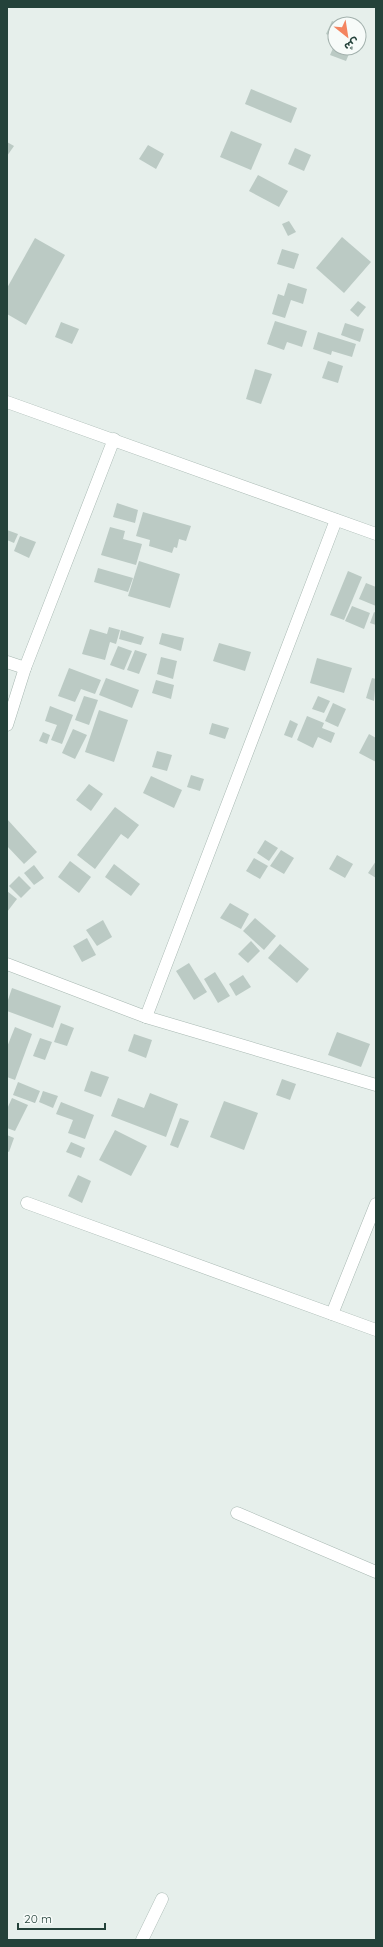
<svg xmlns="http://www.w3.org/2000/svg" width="383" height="1947" viewBox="0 0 383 1947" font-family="Quicksand,'Noto Sans Arabic',sans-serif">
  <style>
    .building { fill: #bbcac4 }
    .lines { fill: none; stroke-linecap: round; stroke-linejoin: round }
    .minor-casing { stroke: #a8b8b2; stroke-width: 13 }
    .minor { stroke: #fff; stroke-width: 12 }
  </style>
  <rect width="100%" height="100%" fill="#e6efeb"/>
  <!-- building -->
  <g class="building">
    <polygon points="332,21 340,24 335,24 335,38 326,34"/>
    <polygon points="335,44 335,48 351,49 346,61 330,55"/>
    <polygon points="251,89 297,108 291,123 245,104"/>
    <polygon points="231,131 262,144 251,170 220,157"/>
    <polygon points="7,142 14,146 7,156"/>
    <polygon points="148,145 164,154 156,169 139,159"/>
    <polygon points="295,148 311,155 304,171 288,164"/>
    <polygon points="258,175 288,191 279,207 249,191"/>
    <polygon points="289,221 296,232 288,236 282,224"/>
    <polygon points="342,237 371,262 344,293 316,268"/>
    <polygon points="35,238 65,255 26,325 7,314 7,288"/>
    <polygon points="282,249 299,254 294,269 277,264"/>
    <polygon points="288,283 307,289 303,304 291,300 285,318 272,314 278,294 284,296"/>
    <polygon points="358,301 366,307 358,317 350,310"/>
    <polygon points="275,321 307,331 302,347 287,342 284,350 267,344"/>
    <polygon points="61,322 79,329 72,344 55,337"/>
    <polygon points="345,323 364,329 360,342 341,335"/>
    <polygon points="318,332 356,344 352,357 332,351 331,355 313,349"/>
    <polygon points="328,361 343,366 338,383 322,378"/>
    <polygon points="255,369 272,374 261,404 246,399"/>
    <polygon points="117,503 138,510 135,523 113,517"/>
    <polygon points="143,512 191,526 186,541 179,539 177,548 174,547 172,553 149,546 150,540 136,536"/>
    <polygon points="110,527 125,531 123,539 142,544 136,565 101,555"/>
    <polygon points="7,530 18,534 14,543 7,540"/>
    <polygon points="20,536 36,542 29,558 14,551"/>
    <polygon points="139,561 180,574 170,608 128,596"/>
    <polygon points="98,568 133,578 128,592 94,582"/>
    <polygon points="348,571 362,577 344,620 330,615"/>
    <polygon points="366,583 376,587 376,606 359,599"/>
    <polygon points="352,606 370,613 364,629 345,621"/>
    <polygon points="374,612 376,613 376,625 370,623"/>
    <polygon points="109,627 120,630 116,644 110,642 105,660 82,654 90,629 107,634"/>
    <polygon points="121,630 144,637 141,645 119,639"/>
    <polygon points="162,633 184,638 181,651 159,644"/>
    <polygon points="219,643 251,652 245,671 213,661"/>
    <polygon points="118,646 132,651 124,670 110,665"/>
    <polygon points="135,650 147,654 139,674 127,670"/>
    <polygon points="161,657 177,661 173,679 157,674"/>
    <polygon points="317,658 352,668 344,693 310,683"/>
    <polygon points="69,668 101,680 95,694 81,689 75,702 58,696"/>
    <polygon points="106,678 139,690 132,708 99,695"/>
    <polygon points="372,678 376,679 374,701 366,698"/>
    <polygon points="156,680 174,685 171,699 152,693"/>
    <polygon points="84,696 98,700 89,725 75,720"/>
    <polygon points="318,696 330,701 324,713 312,709"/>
    <polygon points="333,703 346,709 338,727 325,721"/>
    <polygon points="50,706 73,715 62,744 51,740 57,725 45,721"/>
    <polygon points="99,710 128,720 114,762 85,752"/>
    <polygon points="307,716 324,723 322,728 335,733 331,743 318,737 313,748 297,740"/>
    <polygon points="290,720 298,724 292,738 284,735"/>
    <polygon points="212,723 229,728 225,739 209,734"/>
    <polygon points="73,729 87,735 75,759 62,753"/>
    <polygon points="43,732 50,735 47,744 39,741"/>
    <polygon points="369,734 376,738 376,762 359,753"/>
    <polygon points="157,751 172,755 167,771 152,767"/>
    <polygon points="191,775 204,779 200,791 187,787"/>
    <polygon points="151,776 182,790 174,808 143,793"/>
    <polygon points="89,784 103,794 91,811 76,800"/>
    <polygon points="115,807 139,825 128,839 121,834 95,869 77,855"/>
    <polygon points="7,819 37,852 24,864 7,846"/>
    <polygon points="265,840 278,848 269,861 257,853"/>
    <polygon points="281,850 294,858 284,874 270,866"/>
    <polygon points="337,855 353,864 345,878 329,869"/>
    <polygon points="254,858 268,866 260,879 246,871"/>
    <polygon points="70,861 91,877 79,893 58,877"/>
    <polygon points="376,861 376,878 368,873"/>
    <polygon points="114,864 140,884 131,896 105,877"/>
    <polygon points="34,865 44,878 34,885 24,873"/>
    <polygon points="19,876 31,888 21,898 9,886"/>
    <polygon points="7,891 17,899 7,912"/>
    <polygon points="230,903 249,914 241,929 220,918"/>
    <polygon points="255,918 276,936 264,950 243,931"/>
    <polygon points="103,920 112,937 97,946 86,930"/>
    <polygon points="87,938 96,955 82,962 73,946"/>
    <polygon points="251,941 260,951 248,963 238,954"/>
    <polygon points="280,944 309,969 297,983 268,958"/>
    <polygon points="189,963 207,992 194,1000 176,971"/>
    <polygon points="215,972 230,996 218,1003 204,979"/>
    <polygon points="243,975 251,987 236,996 229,984"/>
    <polygon points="12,988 61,1006 53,1028 7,1011 7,1003"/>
    <polygon points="61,1023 74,1028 67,1046 54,1042"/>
    <polygon points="15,1027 32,1034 15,1080 7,1077 7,1047"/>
    <polygon points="337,1032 370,1044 361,1067 328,1055"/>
    <polygon points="134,1034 152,1040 146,1058 128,1051"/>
    <polygon points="40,1038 52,1042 45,1060 33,1056"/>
    <polygon points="91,1071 109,1077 101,1097 84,1091"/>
    <polygon points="282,1079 296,1084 290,1100 276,1095"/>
    <polygon points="18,1082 40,1091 35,1103 13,1095"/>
    <polygon points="43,1091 58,1096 53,1108 39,1102"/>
    <polygon points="150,1093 178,1104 166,1137 111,1116 118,1098 144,1108"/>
    <polygon points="12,1098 28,1105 15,1131 7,1128 7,1109"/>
    <polygon points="224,1101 258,1113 244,1150 210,1137"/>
    <polygon points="61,1102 94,1115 85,1139 68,1133 73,1120 56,1114"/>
    <polygon points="180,1118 189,1121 178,1148 170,1145"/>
    <polygon points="115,1130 147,1146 131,1176 99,1160"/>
    <polygon points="7,1135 14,1138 9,1152 7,1151"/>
    <polygon points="71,1142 85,1148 81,1158 66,1152"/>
    <polygon points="78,1175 91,1181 82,1203 68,1196"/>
  </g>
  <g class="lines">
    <defs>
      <g id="minor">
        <polyline points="7,402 376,534"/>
        <polyline points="7,662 25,668"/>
        <polyline points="7,725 25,668 114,439"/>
        <polyline points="7,964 146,1017 376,1085"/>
        <polyline points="146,1017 336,520"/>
        <polyline points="27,1203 376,1330"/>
        <polyline points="332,1314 376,1204"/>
        <polyline points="237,1513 376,1572"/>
        <polyline points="142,1940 162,1899"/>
      </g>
    </defs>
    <!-- minor casing -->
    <use href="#minor" class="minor-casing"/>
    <!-- minor -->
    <use href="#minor" class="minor"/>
  </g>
  <!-- border -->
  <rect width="383" height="1947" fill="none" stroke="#24423a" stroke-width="16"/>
  <!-- north arrow -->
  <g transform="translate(347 36) rotate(150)"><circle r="19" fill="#f7fbf9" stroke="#a3b1ad"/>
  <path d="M0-3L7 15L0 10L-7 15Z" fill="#f4845f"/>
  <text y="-6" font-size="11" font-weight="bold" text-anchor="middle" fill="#24423a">ش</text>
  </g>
  <!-- scale -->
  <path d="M18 1923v6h87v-6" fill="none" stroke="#24423a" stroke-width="2"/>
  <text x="24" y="1923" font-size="12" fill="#24423a" stroke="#f7fbf9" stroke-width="3" paint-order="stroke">20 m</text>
</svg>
